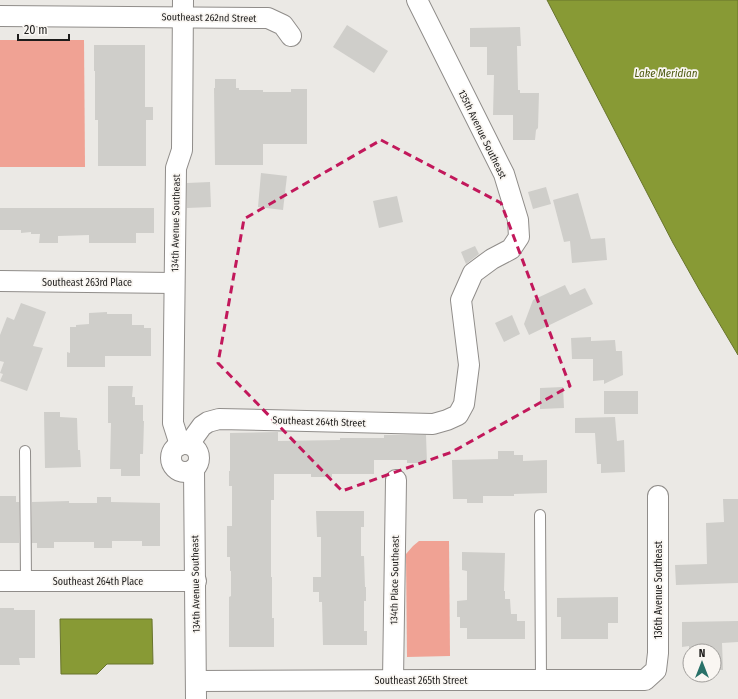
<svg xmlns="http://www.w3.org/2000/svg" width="738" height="699" viewBox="0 0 738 699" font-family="'Fira Sans Condensed',sans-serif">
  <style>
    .green { fill: #f0a294 }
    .water { fill: #889a35; stroke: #68742d }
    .building { fill: #cfceca }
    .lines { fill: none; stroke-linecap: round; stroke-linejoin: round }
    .service-casing { stroke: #908d8a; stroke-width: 12 }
    .minor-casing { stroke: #908d8a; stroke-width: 22 }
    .service { stroke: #fff; stroke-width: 10 }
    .minor { stroke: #fff; stroke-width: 20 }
    .marked { fill: none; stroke: #c2185b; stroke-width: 3; stroke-dasharray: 8 5; stroke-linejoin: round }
    .labels { text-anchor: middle; stroke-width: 3.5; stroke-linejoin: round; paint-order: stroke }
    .street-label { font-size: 10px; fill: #1d1c1b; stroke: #f9f6f2 }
    .water-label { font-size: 11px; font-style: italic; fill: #4d5910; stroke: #f9f6f2 }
  </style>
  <rect width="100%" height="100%" fill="#ebe9e5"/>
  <!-- green -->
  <g class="green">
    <polygon points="0,40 84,40 85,167 0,167"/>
    <polygon points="419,541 449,541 450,656 407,657 406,554 413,546"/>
  </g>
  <!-- water -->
  <g class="water">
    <polygon points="547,0 738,0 738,355 700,291 673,243"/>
    <polygon points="60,619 152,619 153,664 107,664 97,674 61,674"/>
  </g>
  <!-- building -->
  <g class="building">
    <polygon points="347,25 388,51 374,73 333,47"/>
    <polygon points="520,27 521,46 517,46 518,90 520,90 520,93 539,93 538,128 536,130 535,140 513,140 513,115 493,115 494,75 487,75 487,47 470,47 470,28"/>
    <polygon points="94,45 145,45 145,107 153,107 153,120 146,120 146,166 98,166 98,120 95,120 95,71 94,71"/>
    <polygon points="215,79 236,79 236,88 239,88 239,90 263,90 263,92 291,92 291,89 307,89 307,144 263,144 263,165 215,165 214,88 215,88"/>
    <polygon points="261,173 287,176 283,210 258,207"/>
    <polygon points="210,182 211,207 187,208 187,183"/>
    <polygon points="546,187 551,204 533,209 528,192"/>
    <polygon points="578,193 591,239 605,238 607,260 572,263 570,241 564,242 553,200"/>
    <polygon points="397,196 403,222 379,228 373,201"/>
    <polygon points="0,208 154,208 154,233 136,233 136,243 89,243 89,235 58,236 58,243 39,243 40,234 31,234 31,232 21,233 21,230 0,230"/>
    <polygon points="475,246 479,254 466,264 461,252"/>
    <polygon points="565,285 570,295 585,288 593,304 529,335 524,324 533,300"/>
    <polygon points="21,303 46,312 33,346 43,348 27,391 0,381 3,374 0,373 4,362 0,361 0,335 7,317 14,320"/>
    <polygon points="107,312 107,314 132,314 132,325 144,325 144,328 151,328 151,356 105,356 105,367 67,367 67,352 70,353 70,327 76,327 76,325 89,324 89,313"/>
    <polygon points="512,315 520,334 504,342 495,323"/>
    <polygon points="591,337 591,341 615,340 616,351 622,351 623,375 604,384 604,380 593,381 593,359 572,359 571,338"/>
    <polygon points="108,386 133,386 132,397 135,397 135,405 143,405 143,421 144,421 143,454 140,454 140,476 121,476 121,469 110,469 111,423 108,423"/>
    <polygon points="563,387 564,408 540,409 540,388"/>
    <rect x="604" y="391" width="34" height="23"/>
    <polygon points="44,412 60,412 60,417 77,418 78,450 80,450 81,467 45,468"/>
    <polygon points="615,417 617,441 624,440 625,472 601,473 601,464 597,464 595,433 575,433 575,418"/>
    <polygon points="278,432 278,441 340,440 340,438 384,438 384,435 426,435 427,463 407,463 407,460 374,460 374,474 332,474 332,477 311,477 311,474 274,474 274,500 271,500 271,577 272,577 272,618 274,618 274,647 229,647 229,597 231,596 231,571 230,571 230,557 227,557 227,526 232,526 232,486 229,486 229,471 230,471 230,433"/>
    <polygon points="498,451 514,451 514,455 523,455 523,461 547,460 547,493 514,494 514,496 483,496 483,503 467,503 467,499 453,499 452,460 498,459"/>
    <polygon points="0,496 16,496 16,502 19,502 19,543 0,543"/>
    <polygon points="97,497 111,497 111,502 160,503 160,546 142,546 142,541 112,541 112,548 94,548 94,542 54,542 54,548 37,548 37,543 32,543 32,502 69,501 69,503 97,503"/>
    <polygon points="723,499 738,499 738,583 676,585 675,565 707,564 706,523 724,522"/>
    <polygon points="316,511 364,511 364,527 361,527 361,556 364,556 365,587 366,587 366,601 364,601 364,631 367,631 367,645 323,645 322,602 319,602 319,592 313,592 313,577 321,577 321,537 317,537"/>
    <polygon points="462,552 505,553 504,591 505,591 505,599 510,599 511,614 517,614 517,621 525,621 525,639 467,639 467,628 460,628 460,617 457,617 457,601 467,600 467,571 462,570"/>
    <polygon points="618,597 618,623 608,623 608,639 561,639 561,617 557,617 557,598"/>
    <polygon points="0,608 14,608 14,610 35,610 35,658 19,658 20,665 0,665"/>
    <polygon points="738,621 738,642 722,643 723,670 714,670 714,651 690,651 689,670 689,646 682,647 682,622"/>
  </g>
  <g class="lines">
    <defs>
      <g id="service">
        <polyline points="25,451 26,581"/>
        <polyline points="540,515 541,680"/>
      </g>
      <g id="minor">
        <polyline points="0,16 268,18 283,25 291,36"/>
        <polyline points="0,281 174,283"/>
        <circle cx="185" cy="458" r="14"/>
        <polyline points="189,444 202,426 208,422 219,419 433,424 447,420 458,415 464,404 469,365 461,300 473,273 492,259 511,249 519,237 518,220 504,174 417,0"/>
        <polyline points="180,445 173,423 176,168 182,150 183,0"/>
        <polyline points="194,469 196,699"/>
        <polyline points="0,581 196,581"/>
        <polyline points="393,680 396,480"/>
        <polyline points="196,681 438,680 645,680 656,670 658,653 658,496"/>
      </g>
    </defs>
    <!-- service casing -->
    <use href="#service" class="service-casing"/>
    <!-- minor casing -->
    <use href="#minor" class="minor-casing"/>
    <!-- service -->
    <use href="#service" class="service"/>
    <!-- minor -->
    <use href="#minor" class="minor"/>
  </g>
  <!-- marked area -->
  <path class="marked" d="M381 140 501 203 570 386 452 452 342 491 218 363 244 219Z"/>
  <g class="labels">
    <!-- street labels -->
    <g class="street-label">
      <text transform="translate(209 17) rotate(1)" y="4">Southeast 262nd Street</text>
      <text transform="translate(483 134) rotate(64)" y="4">135th Avenue Southeast</text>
      <text transform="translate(175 223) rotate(-89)" y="4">134th Avenue Southeast</text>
      <text x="87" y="286">Southeast 263rd Place</text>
      <text transform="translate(319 421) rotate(2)" y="4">Southeast 264th Street</text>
      <text transform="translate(394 580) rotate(-89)" y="4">134th Place Southeast</text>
      <text x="98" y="585">Southeast 264th Place</text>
      <text transform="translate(195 584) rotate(-91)" y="4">134th Avenue Southeast</text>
      <text transform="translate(658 590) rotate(-90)" y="4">136th Avenue Southeast</text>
      <text x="421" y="684">Southeast 265th Street</text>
    </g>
    <!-- water labels -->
    <g class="water-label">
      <text x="666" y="77">Lake Meridian</text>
    </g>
  </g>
  <!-- north arrow -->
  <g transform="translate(702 663)"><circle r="19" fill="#f9f6f2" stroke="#a19f9c"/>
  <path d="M0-3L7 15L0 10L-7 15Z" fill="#297168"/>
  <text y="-6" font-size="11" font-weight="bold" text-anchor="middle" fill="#1d1c1b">N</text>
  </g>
  <!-- scale -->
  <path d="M18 34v6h51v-6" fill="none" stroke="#1d1c1b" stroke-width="2"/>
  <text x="24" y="34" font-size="12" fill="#1d1c1b" stroke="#f9f6f2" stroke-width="3" paint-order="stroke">20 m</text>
</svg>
